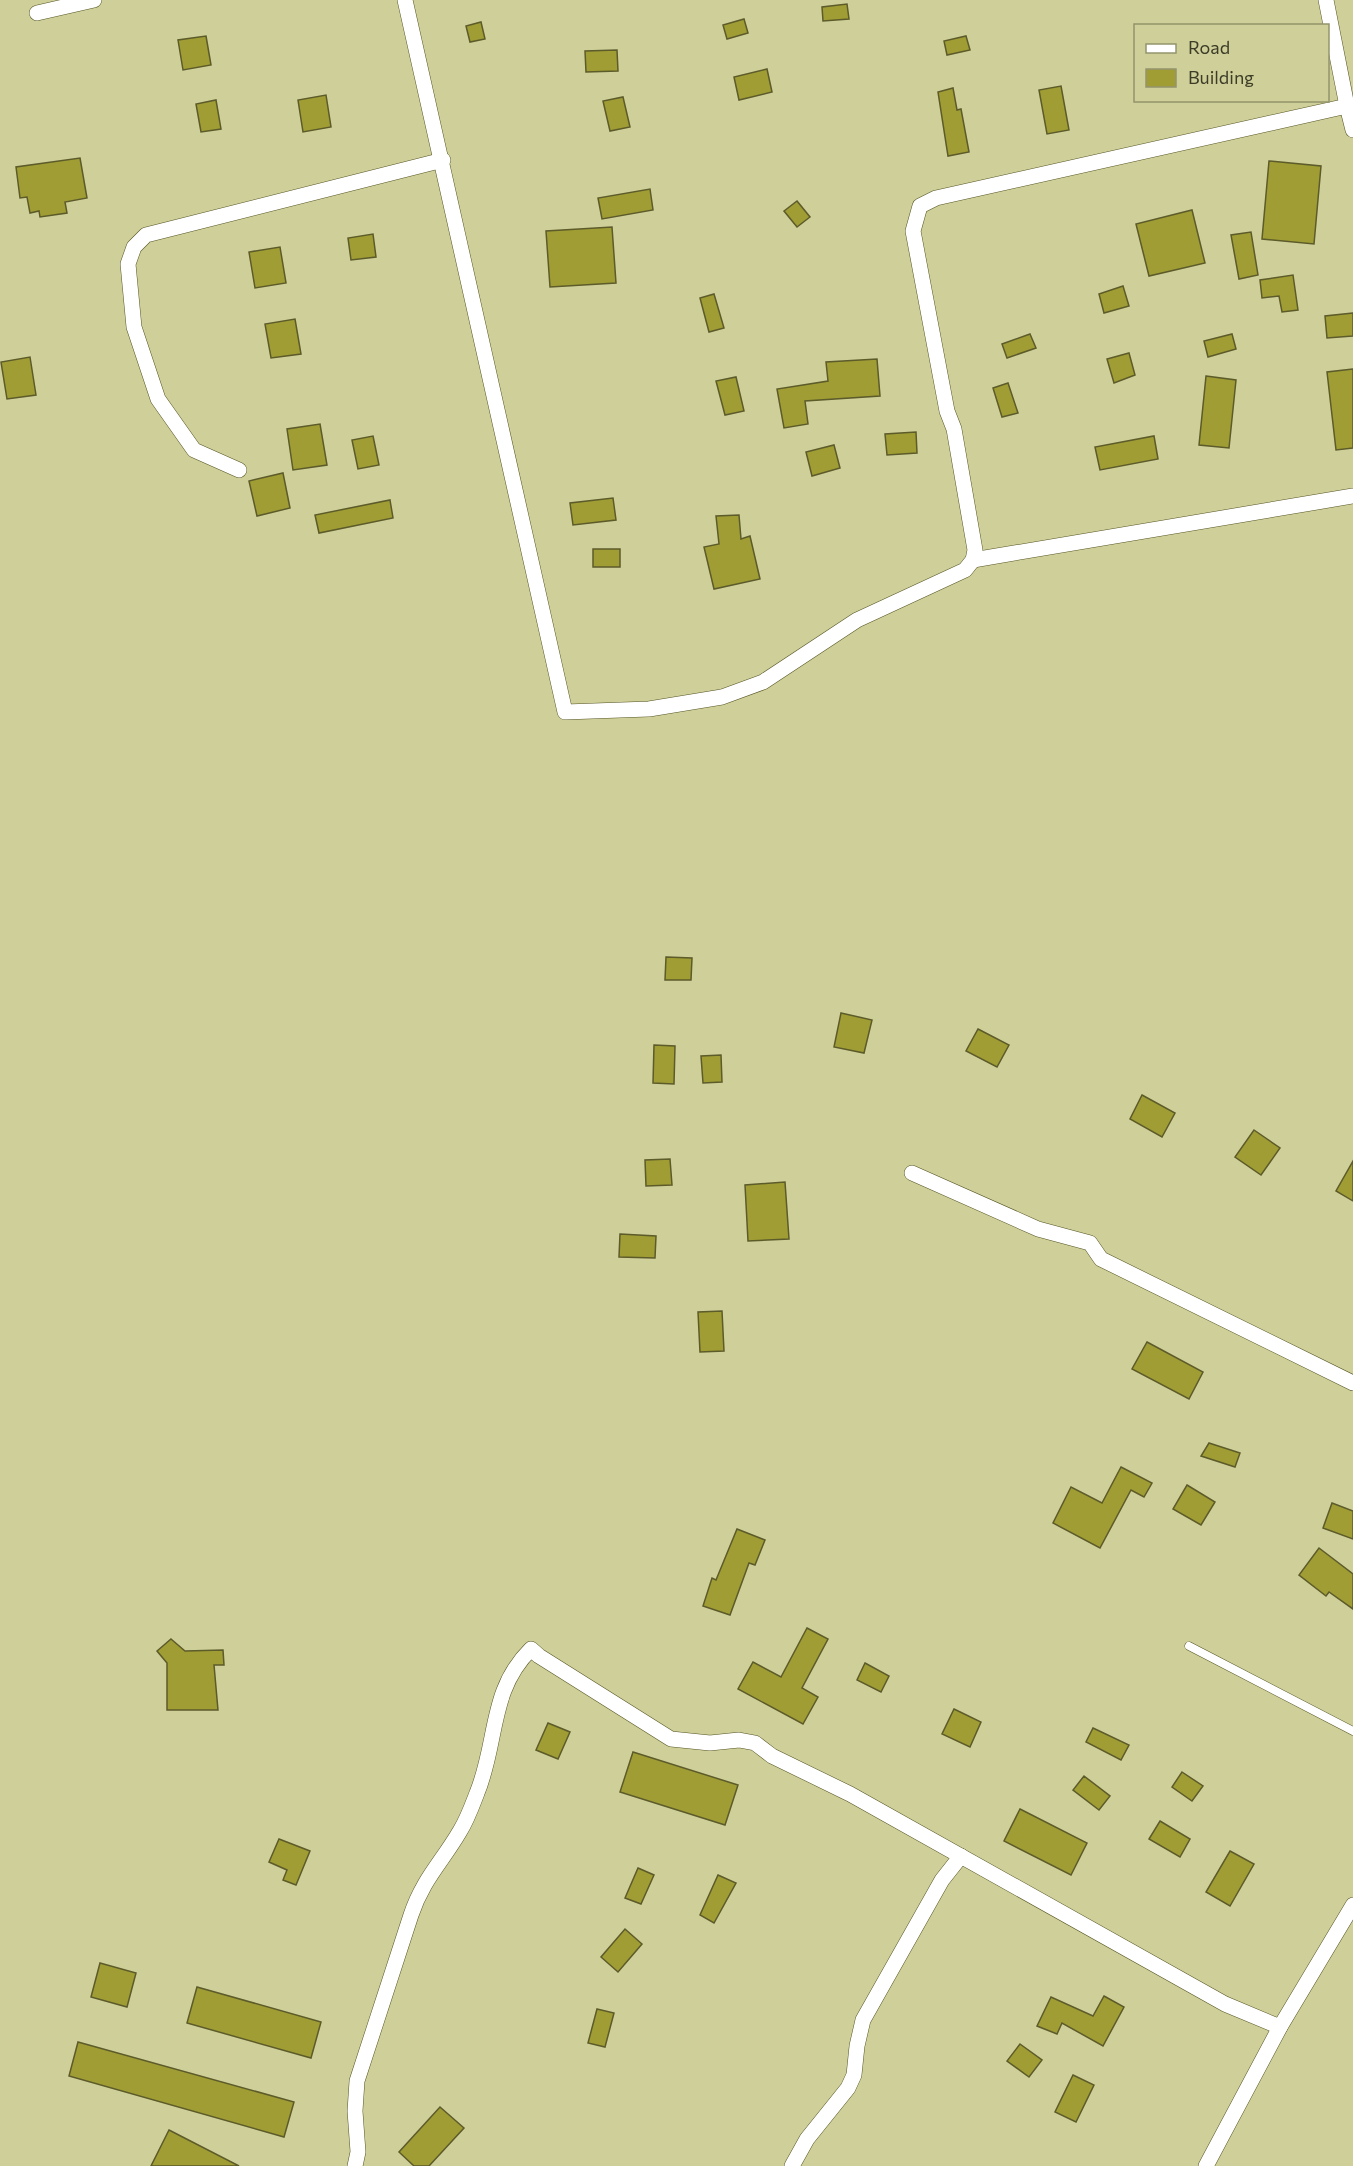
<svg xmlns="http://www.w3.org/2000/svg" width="1353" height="2166" viewBox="0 0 1353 2166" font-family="Commissioner,sans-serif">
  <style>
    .building { fill: #a09d34; stroke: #5c5b2a; stroke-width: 1.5 }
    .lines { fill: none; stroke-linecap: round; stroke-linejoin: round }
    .lane-casing { stroke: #565523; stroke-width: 9 }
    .street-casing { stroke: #565523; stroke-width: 16 }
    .lane { stroke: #fff; stroke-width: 8 }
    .street { stroke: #fff; stroke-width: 15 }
  </style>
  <rect width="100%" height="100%" fill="#cfcf9a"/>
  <!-- building -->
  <g class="building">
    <polygon points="847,4 849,19 823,21 822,7"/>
    <polygon points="744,19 748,33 727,39 723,25"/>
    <polygon points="481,22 485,39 470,42 466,26"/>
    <polygon points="206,36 211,65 183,70 178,40"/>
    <polygon points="966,36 970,50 947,55 944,41"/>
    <polygon points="617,50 618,71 586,72 585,51"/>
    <polygon points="767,69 772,92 739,100 734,77"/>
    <polygon points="1061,86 1069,130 1047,134 1039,90"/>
    <polygon points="953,88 957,110 961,109 969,152 948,156 938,92"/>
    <polygon points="326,95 331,127 303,132 298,100"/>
    <polygon points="623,97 630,127 610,131 603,101"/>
    <polygon points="216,100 221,129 201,132 196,104"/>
    <polygon points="80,158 87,198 65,202 67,213 40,217 39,211 30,213 27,197 20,198 16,167"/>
    <polygon points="1269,161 1321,166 1314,244 1262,239"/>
    <polygon points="650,189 653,210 602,219 598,198"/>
    <polygon points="797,201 810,217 797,227 784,211"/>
    <polygon points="1192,210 1205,263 1149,276 1136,224"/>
    <polygon points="612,227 616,283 550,287 546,231"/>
    <polygon points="1251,232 1258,275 1239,279 1231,235"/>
    <polygon points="373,234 376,257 351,260 348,238"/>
    <polygon points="280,247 286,283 255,288 249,252"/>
    <polygon points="1293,275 1298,310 1282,312 1279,296 1262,298 1260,280"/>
    <polygon points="1123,286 1129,306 1104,313 1099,294"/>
    <polygon points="714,294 724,328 709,332 700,298"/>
    <polygon points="1353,313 1353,336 1327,338 1325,316"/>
    <polygon points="295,319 301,354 271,358 265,324"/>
    <polygon points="1030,334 1036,348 1007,358 1002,344"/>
    <polygon points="1232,334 1236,349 1208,357 1204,341"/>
    <polygon points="1129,353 1135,375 1114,383 1107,359"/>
    <polygon points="30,357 36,395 7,399 1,362"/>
    <polygon points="877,359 880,396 805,401 808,424 784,428 777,389 828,381 826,362"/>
    <polygon points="1353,369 1353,448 1336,450 1327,372"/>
    <polygon points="1206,376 1236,380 1229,448 1199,445"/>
    <polygon points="736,377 744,411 725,415 716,381"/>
    <polygon points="1008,383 1018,413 1002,417 993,388"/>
    <polygon points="320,424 327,465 293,470 287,429"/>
    <polygon points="916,432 917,453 887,455 885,434"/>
    <polygon points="373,436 379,465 358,469 352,440"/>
    <polygon points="1154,436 1158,459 1100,470 1095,447"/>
    <polygon points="834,445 840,468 812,476 806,452"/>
    <polygon points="283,473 290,508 257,516 249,481"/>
    <polygon points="613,498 616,520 573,525 570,503"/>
    <polygon points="390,500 393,518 319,533 315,515"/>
    <polygon points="739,515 741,539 750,536 760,579 714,589 704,547 719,544 716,516"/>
    <rect x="593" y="549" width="27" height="18"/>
    <polygon points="666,957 692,958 691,980 665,980"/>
    <polygon points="841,1013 872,1020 864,1053 834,1047"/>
    <polygon points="978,1029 1009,1045 997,1067 966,1051"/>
    <polygon points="654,1045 675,1046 674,1084 653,1083"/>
    <polygon points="721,1055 722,1082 703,1083 701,1056"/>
    <polygon points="1142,1095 1175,1113 1162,1137 1130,1119"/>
    <polygon points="1254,1130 1280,1148 1261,1175 1235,1157"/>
    <polygon points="670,1159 672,1185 646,1186 645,1160"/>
    <polygon points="1353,1161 1353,1201 1336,1191"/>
    <polygon points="785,1182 789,1239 748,1241 745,1185"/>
    <polygon points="620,1234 656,1236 655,1258 619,1257"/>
    <polygon points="722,1311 724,1351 700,1352 698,1312"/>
    <polygon points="1147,1342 1203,1372 1189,1399 1132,1369"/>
    <polygon points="1209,1443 1240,1453 1235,1467 1201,1456"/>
    <polygon points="1121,1467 1152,1483 1144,1497 1131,1490 1100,1548 1053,1523 1071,1487 1102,1503"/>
    <polygon points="1187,1485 1215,1502 1201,1525 1173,1509"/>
    <polygon points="1332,1503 1353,1511 1353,1539 1323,1528"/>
    <polygon points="737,1529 765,1540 755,1565 749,1563 730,1615 703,1606 712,1578 716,1580"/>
    <polygon points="1319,1548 1353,1574 1353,1609 1329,1592 1326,1596 1299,1575"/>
    <polygon points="807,1628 828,1639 802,1688 818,1697 803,1724 738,1689 753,1662 781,1677"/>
    <polygon points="171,1639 185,1651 223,1650 224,1665 214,1665 218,1710 167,1710 167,1663 157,1651"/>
    <polygon points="865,1663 889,1676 881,1692 857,1680"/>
    <polygon points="954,1709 981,1722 970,1747 942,1734"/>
    <polygon points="548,1723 570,1732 558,1759 536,1750"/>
    <polygon points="1093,1728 1129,1745 1121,1760 1086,1742"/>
    <polygon points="633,1752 738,1785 725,1825 620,1792"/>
    <polygon points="1182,1772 1203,1786 1192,1801 1172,1787"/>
    <polygon points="1084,1776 1110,1796 1099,1810 1073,1790"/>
    <polygon points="1020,1809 1087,1843 1071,1875 1004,1841"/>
    <polygon points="1160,1821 1190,1839 1180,1857 1149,1839"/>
    <polygon points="279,1839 310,1851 296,1885 283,1880 287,1870 269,1862"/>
    <polygon points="1230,1851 1254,1864 1230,1906 1206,1892"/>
    <polygon points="638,1868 654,1875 641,1904 625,1898"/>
    <polygon points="718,1875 736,1883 714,1923 700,1915"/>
    <polygon points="625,1929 642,1944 618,1972 601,1957"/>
    <polygon points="100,1963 136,1973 127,2007 91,1997"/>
    <polygon points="197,1987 321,2022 311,2058 187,2023"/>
    <polygon points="1104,1996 1124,2007 1103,2046 1062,2023 1057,2034 1037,2026 1051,1997 1093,2016"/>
    <polygon points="597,2009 614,2013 605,2047 588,2043"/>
    <polygon points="78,2042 294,2102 284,2137 69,2076"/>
    <polygon points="1020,2044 1042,2060 1029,2077 1007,2061"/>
    <polygon points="1073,2075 1094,2085 1076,2122 1055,2112"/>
    <polygon points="440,2107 464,2128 429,2166 414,2166 399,2152"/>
    <polygon points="169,2130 239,2166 151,2166"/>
  </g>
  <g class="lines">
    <defs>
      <polyline id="lane" points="1189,1646 1353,1731"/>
      <g id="street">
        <polyline points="405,0 565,712 649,709 722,697 763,682 857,620 965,570 973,560 975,550 954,429 947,411 913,231 920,206 936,198 1347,106 1326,0"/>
        <polyline points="37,13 94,0"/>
        <polyline points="1347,106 1353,130"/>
        <polyline points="239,470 194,450 158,399 134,327 128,264 134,247 146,235 443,160"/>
        <polyline points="973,560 1353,496"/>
        <polyline points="912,1173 1038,1229 1090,1243 1101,1259 1353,1383"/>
        <path d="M355 2166 358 2152 355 2111 357 2081 411 1915C423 1879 442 1862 460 1831 467 1820 472 1806 477 1793 498 1742 489 1690 531 1649L539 1656 671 1739 710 1743 739 1740 755 1743 772 1756 850 1794 1225 2004 1280 2027"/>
        <polyline points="792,2166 807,2139 848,2088 854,2075 857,2046 863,2020 942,1880 961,1856"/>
        <polyline points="1206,2166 1280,2027 1353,1905"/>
      </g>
    </defs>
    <!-- lane casing -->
    <use href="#lane" class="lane-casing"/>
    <!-- street casing -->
    <use href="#street" class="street-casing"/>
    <!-- lane -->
    <use href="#lane" class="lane"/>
    <!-- street -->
    <use href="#street" class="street"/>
  </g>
  <!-- legend -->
  <rect x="1134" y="24" width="195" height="78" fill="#cfcf9a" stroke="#94946c" stroke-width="1.5"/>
  <rect x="1146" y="44" width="30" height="9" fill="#ffffff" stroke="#94946c" stroke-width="1.5"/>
  <text x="1188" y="54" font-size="18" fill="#3c3c27">Road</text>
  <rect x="1146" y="69" width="30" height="18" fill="#a09d34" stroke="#94946c" stroke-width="1.5"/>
  <text x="1188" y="84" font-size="18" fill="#3c3c27">Building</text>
</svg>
